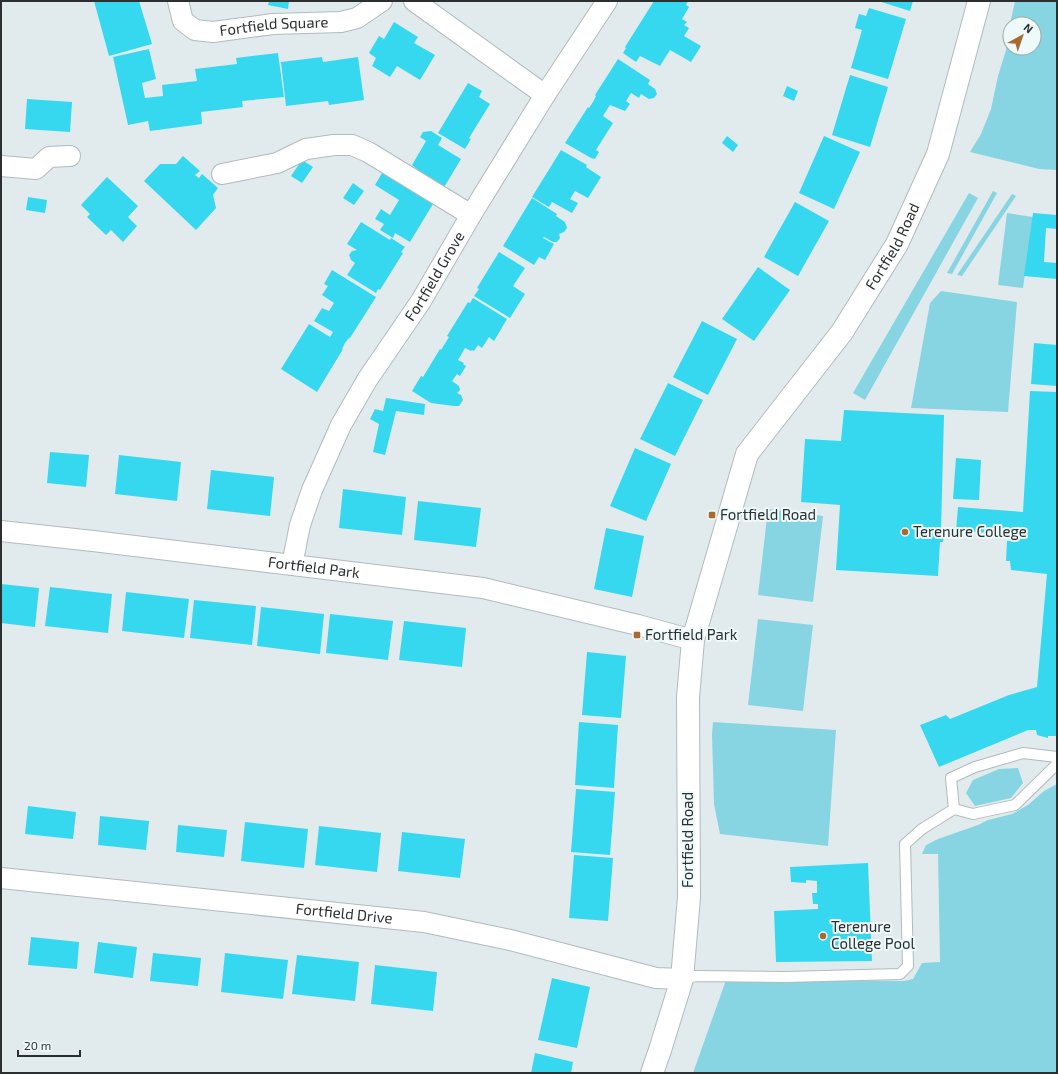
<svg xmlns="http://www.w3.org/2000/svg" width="1058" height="1074" viewBox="0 0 1058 1074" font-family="'Exo 2',sans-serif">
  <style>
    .green { fill: #87d5e2 }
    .building { fill: #35d8ee }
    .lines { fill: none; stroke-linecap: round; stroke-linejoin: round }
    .lane-casing { stroke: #b1bbbd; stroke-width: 12 }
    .street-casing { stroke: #b1bbbd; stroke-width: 22 }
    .secondary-casing { stroke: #b1bbbd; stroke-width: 24 }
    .lane { stroke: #fff; stroke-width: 10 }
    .street { stroke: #fff; stroke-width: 20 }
    .secondary { stroke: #fff; stroke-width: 22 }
    .poi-dot { fill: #a96931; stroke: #eef9fa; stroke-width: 1.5 }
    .labels { text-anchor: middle; stroke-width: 4; stroke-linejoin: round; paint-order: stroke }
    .street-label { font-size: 15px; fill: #2b2f30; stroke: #eef9fa }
    .poi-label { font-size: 15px; fill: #2b2f30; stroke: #eef9fa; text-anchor: start }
  </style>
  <rect width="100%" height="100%" fill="#e1ebed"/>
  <!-- green -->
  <g class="green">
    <polygon points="1015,1 1057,1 1057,170 1039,169 970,152 981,134 991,109 998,76 1006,50 1010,25 1010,48 1034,48 1034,24 1010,24"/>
    <polygon points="993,191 997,193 952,274 947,273"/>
    <polygon points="969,193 978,198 865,400 853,393"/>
    <polygon points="1012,194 1016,196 962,276 957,275"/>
    <polygon points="1007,213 1033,217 1023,288 998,285"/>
    <polygon points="941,291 1017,302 1008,412 911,408 930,303"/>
    <polygon points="768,509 823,516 813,602 758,595"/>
    <polygon points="758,619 813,625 803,711 748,705"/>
    <polygon points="713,722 836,730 828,846 720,834 714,804 712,734"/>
    <polygon points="1018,768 1023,783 1011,798 975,806 966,793 973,780 999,769"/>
    <polygon points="1057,784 1057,1073 693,1073 726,980 904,981 913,979 922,963 940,962 938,854 922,854 926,845 938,839 978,825 988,820 1012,814 1028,805 1044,791"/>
  </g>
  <!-- building -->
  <g class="building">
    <polygon points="94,1 139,1 152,44 109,56"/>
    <polygon points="269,1 289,1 288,9 268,5"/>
    <polygon points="654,1 688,1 686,5 689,7 682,19 687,22 684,25 689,28 684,36 701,46 691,62 670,50 660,66 640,56 636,62 623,53 626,48 625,47"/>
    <polygon points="878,1 913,1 910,11"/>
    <polygon points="869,8 906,19 888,79 851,68 862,30 855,28 859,14 866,16"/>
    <polygon points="394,22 418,37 414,43 435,55 420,80 397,66 390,77 372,66 376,58 369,53 379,36 384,39"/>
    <polygon points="149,49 156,79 142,83 145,98 163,96 162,85 197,81 195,69 237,64 236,58 278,53 284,97 242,101 243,107 201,112 202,124 150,131 148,121 128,125 113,57"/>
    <polygon points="322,57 323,62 358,57 364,100 329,105 328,101 286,106 281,62"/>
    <polygon points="618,59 650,80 648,84 655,89 657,94 654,98 649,99 641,94 639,98 631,93 626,101 630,104 625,111 610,105 603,116 613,123 596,150 599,152 595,159 591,158 565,143 588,107 589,108 593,102 596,96 595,95"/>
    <polygon points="850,75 888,87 870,147 832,135"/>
    <polygon points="468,83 482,91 479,97 490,104 469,138 471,139 465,149 438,133"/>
    <polygon points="787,86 798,91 794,101 783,96"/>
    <polygon points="27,99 72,102 70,132 25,129"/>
    <polygon points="431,131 442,138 438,145 461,159 443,189 417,173 418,170 412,165 426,141 420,137 423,132"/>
    <polygon points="727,136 738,145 733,152 722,143"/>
    <polygon points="824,136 860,152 834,209 799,193"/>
    <polygon points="561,150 587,165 586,167 601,177 588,198 575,191 570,199 578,203 572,213 552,202 549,207 532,197"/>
    <polygon points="183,156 200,171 195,175 199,178 202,174 218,188 213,195 216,208 196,230 144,181 160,164 176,164"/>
    <polygon points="302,160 313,167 302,183 291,176"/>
    <polygon points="385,168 436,199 410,242 395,233 393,238 380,230 384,224 375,219 381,209 390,215 399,200 375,185"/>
    <polygon points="107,177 138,206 128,217 137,226 123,242 111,230 106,235 87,217 90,214 81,205"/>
    <polygon points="353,183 364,191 354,205 343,198"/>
    <polygon points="28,197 47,200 45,213 26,210"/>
    <polygon points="532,198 557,214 556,216 565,222 567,228 564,232 559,234 560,238 557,242 553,242 544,237 543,238 554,244 545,260 539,257 534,265 503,246"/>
    <polygon points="795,202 829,221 798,276 764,257"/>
    <polygon points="1033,213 1057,215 1057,229 1046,228 1044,262 1057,263 1057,279 1024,276"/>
    <polygon points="361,222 390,240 391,238 405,247 401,252 403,253 380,290 378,289 376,293 347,275 355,263 351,260 349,255 352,251 357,250 347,244"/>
    <polygon points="499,252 525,268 513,286 525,294 510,318 474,296 479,289 477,288"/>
    <polygon points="758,267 790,290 754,341 722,319"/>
    <polygon points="332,270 376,297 350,338 349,338 345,343 342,349 343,349 317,392 281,369 309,324 330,337 333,332 314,321 322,308 329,311 334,303 322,295 328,286 324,284"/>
    <polygon points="473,298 507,319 494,341 489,337 482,348 478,345 474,351 472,350 471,351 465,348 458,360 464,363 463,364 466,366 460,376 457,374 452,381 459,386 460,390 457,393 461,395 463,400 459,406 454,406 431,403 412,391 421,376 423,377 440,349 441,350 449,337 447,336 468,302 470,303"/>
    <polygon points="702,321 737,339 708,395 673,377"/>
    <polygon points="1034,343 1057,345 1057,386 1031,384"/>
    <polygon points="668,383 703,400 675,456 640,439"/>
    <polygon points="1030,391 1057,392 1057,736 1048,736 1048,738 1037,735 1036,730 1028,730 939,767 920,725 946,715 950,719 1009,695 1037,687 1047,574 1011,570 1010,561 1006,561 1007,541 1012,541 1012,534 956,531 958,507 1023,512"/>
    <polygon points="386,398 425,404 424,415 396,411 385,455 373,452 379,424 370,419 375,409 383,411"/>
    <polygon points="844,410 944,415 941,530 944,531 943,542 940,542 938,576 836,570 840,505 801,502 805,439 841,441"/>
    <polygon points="635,448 671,464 646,521 610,506"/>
    <polygon points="50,452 89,455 86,487 47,483"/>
    <polygon points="119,455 181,462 177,501 115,494"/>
    <polygon points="956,458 981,460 979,500 953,499"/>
    <polygon points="211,470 274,477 270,516 207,509"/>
    <polygon points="343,489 406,497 402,535 339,528"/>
    <polygon points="418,501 481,508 476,547 414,540"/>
    <polygon points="606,528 644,536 632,597 594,589"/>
    <polygon points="1,584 39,588 35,627 1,623"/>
    <polygon points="50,587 112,594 108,633 45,626"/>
    <polygon points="126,592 189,599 184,638 122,631"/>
    <polygon points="194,600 256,606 252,645 190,638"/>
    <polygon points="261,607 324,614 320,654 257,646"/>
    <polygon points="330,614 393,621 388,660 326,653"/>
    <polygon points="404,621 466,628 462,667 399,660"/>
    <polygon points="587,652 626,656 621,718 582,715"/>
    <polygon points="579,722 618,725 614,788 575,785"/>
    <polygon points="576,789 615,792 610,855 571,852"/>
    <polygon points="28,806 76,812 73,839 25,834"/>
    <polygon points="100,816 149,821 146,850 98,845"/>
    <polygon points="245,822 308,829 304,868 241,861"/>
    <polygon points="178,825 227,830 224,857 176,852"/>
    <polygon points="319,826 381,833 377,872 315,865"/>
    <polygon points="402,832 465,839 460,878 398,871"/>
    <polygon points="574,855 613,858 608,921 569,918"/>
    <polygon points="868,863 872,961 776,962 774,911 818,909 818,904 813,904 812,893 817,893 817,881 806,880 806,883 791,882 790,867"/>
    <polygon points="31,937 79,942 77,969 28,965"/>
    <polygon points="98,942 137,947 133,978 94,973"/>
    <polygon points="153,953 201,958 198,986 150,981"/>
    <polygon points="225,953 288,960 283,999 221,992"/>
    <polygon points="297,955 359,962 355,1001 292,994"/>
    <polygon points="375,965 437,972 433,1011 371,1004"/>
    <polygon points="552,978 590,987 577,1048 538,1040"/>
    <polygon points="535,1053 573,1062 571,1073 531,1073"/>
  </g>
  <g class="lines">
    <defs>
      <g id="lane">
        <polyline points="954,809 951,778 975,767 1023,753 1057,757"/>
        <polyline points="682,979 696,976 785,977 900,974 908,966 905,844 922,829 954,809 973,814 1015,805 1057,764"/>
      </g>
      <g id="street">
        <path id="s1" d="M178 1 183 21 195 30 213 32 273 24 341 22 357 18 382 1"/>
        <polyline points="414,1 545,95"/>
        <polyline points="1,166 36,169 49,157 70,156"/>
        <polyline points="222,174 277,163 306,149 334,145 352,145 368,152 471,215"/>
        <path id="s2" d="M1 531 93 541 483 588 638 625 693 640"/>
        <path id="s3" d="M292 565 300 525 312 490 341 425 367 380 421 301 471 215 545 95 607 1"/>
        <path id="s4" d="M1 878 424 922 510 940 656 978 682 979"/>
      </g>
      <g id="secondary">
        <path id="s5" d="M652 1073 660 1050 682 979 689 897 688 697 693 640 747 454 842 332 897 244 938 154 979 1"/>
      </g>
    </defs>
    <!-- lane casing -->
    <use href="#lane" class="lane-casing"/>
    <!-- street casing -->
    <use href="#street" class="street-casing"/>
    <!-- secondary casing -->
    <use href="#secondary" class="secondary-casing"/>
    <!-- lane -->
    <use href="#lane" class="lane"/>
    <!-- street -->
    <use href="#street" class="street"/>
    <!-- secondary -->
    <use href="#secondary" class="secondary"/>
  </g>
  <!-- markers -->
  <g class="poi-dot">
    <rect x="708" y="511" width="8" height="8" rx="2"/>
    <circle cx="905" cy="532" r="4"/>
    <rect x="633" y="631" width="8" height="8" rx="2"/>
    <circle cx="823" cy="936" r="4"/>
  </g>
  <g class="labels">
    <!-- street labels -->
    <g class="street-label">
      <text dy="5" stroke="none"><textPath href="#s1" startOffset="115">Fortfield Square</textPath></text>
      <text dy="5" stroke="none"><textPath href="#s5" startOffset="886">Fortfield Road</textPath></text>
      <text dy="5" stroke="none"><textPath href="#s3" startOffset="325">Fortfield Grove</textPath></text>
      <text dy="5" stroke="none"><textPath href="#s2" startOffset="315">Fortfield Park</textPath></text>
      <text transform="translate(688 840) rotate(-90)" y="5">Fortfield Road</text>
      <text dy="5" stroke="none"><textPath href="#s4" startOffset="345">Fortfield Drive</textPath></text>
    </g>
    <!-- poi labels -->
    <g class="poi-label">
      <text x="720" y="520">Fortfield Road</text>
      <text x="913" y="537">Terenure College</text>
      <text x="645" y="640">Fortfield Park</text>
      <text x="831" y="932">Terenure<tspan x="831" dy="17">College Pool</tspan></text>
    </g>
  </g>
  <!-- border -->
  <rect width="1058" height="1074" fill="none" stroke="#2b2f30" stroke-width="4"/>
  <!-- north arrow -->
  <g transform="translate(1022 36) rotate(40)"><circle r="19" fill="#eef9fa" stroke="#a0a8a9"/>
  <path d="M0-3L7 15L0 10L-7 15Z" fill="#a96931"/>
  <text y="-6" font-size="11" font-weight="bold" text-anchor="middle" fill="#2b2f30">N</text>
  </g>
  <!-- scale -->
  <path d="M18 1050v6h62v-6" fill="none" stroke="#2b2f30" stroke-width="2"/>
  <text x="24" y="1050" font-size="12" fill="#2b2f30" stroke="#eef9fa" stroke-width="3" paint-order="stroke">20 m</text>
</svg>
